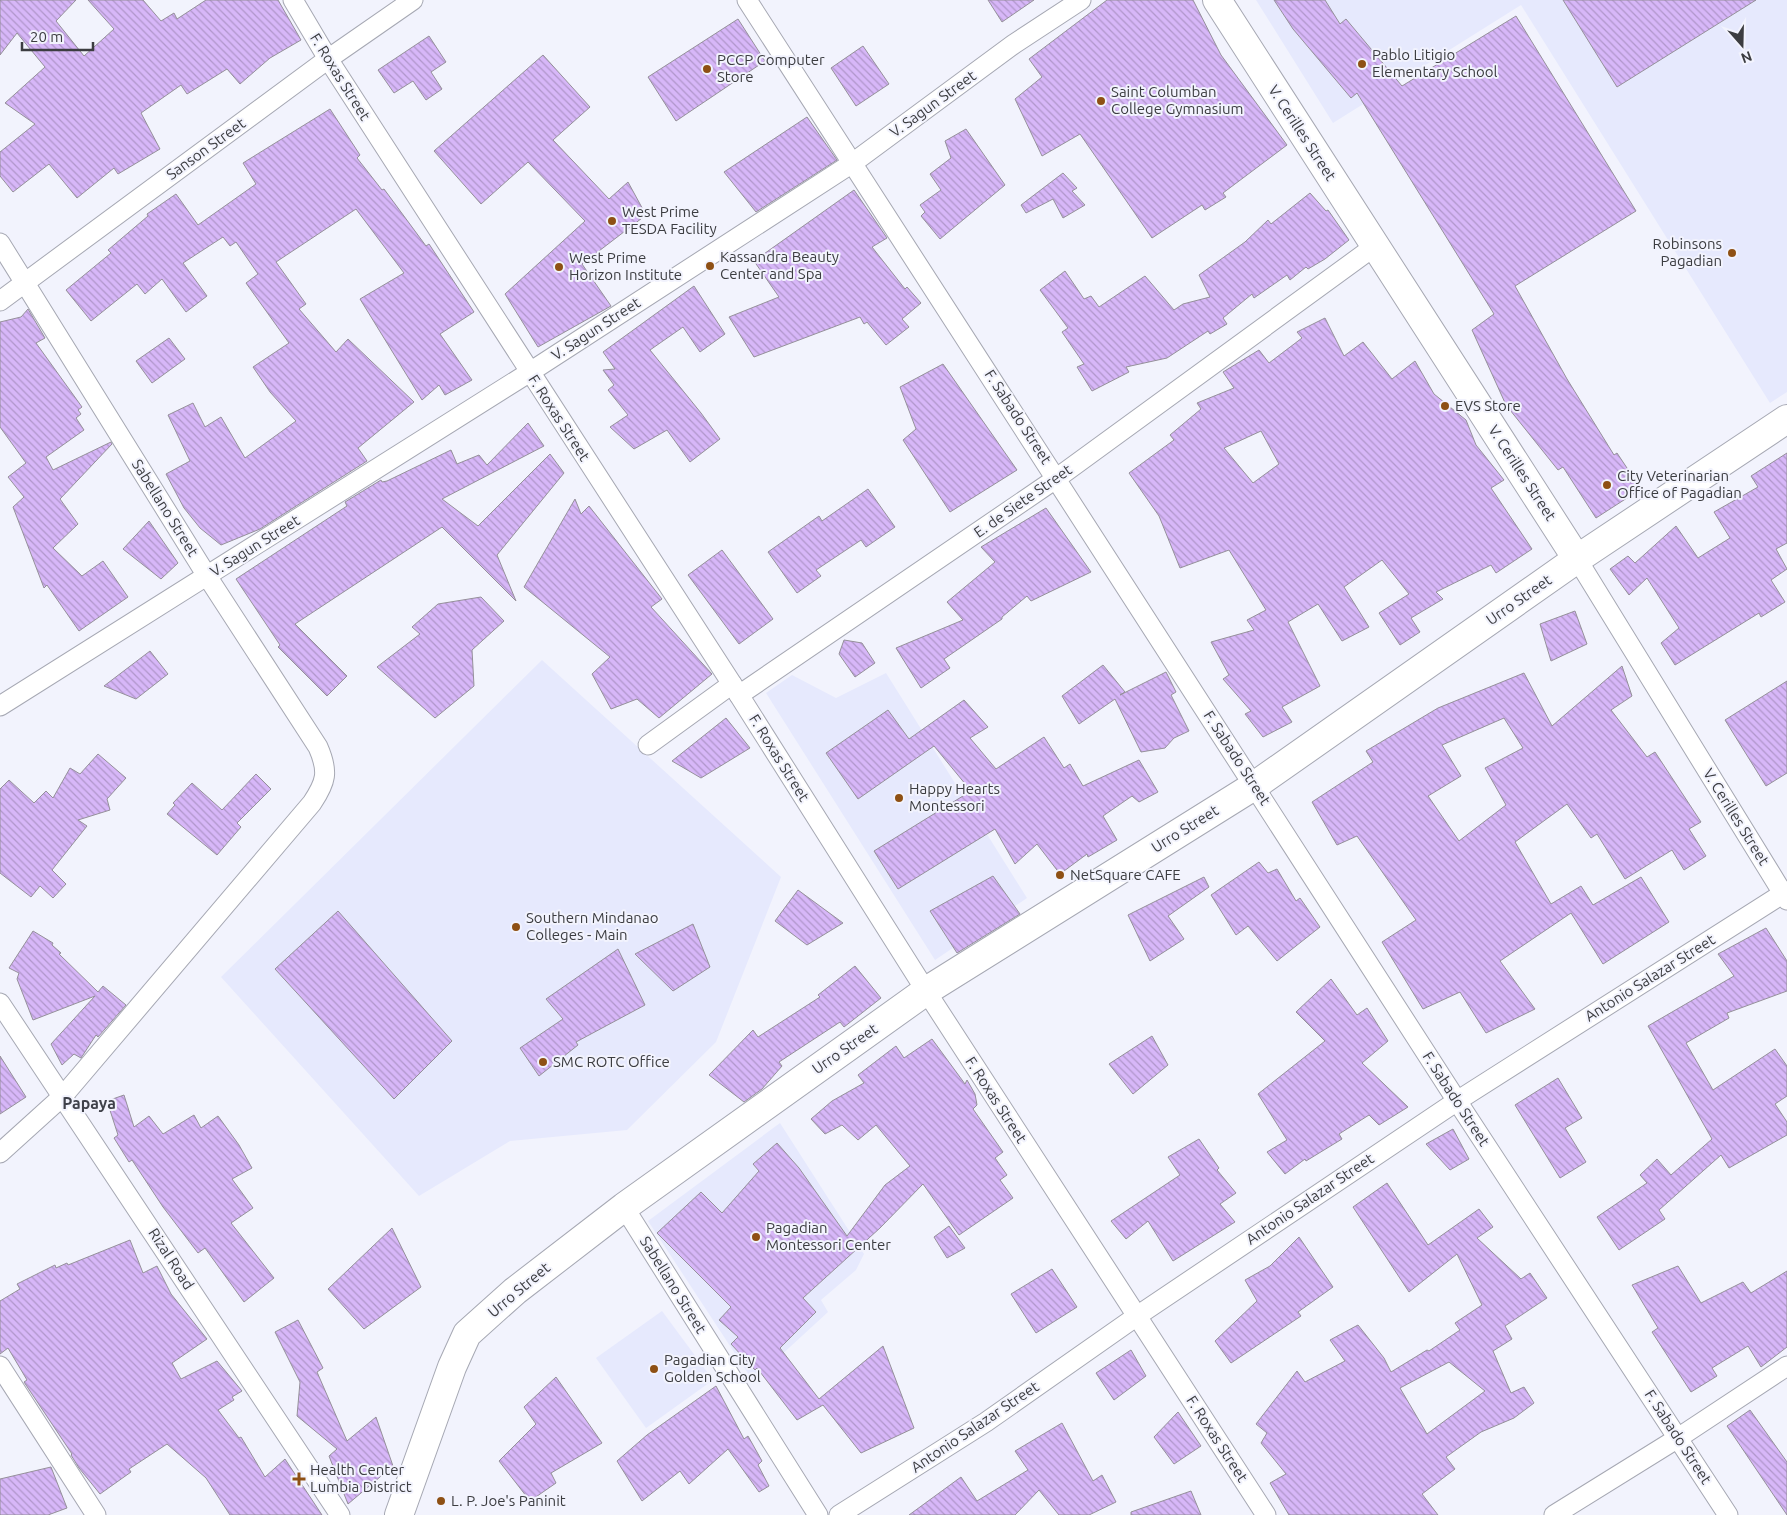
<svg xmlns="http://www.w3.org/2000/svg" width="1787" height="1515" viewBox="0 0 1787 1515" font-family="Ubuntu,sans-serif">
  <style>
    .built { fill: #e6e9fd }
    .building { fill: url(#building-back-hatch); stroke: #95909a; fill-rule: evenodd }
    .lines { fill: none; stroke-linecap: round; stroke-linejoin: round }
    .street-casing { stroke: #a6a8b3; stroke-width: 21 }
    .secondary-casing { stroke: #a6a8b3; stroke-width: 30 }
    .street { stroke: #fff; stroke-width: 19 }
    .secondary { stroke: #fff; stroke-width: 28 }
    .poi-dot { fill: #8e5014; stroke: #f2f3fd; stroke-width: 2 }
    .labels { text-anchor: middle; stroke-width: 4; stroke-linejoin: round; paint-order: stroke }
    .poi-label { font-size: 15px; fill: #3c3d41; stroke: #f2f3fd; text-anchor: start }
    .street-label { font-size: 15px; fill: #3c3d41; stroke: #f2f3fd }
    .neighbourhood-label { font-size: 16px; font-weight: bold; fill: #3f414a; stroke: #f2f3fd }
  </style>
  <defs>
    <pattern id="building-back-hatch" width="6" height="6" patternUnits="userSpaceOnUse" patternTransform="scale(1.25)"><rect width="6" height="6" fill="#d7b7f8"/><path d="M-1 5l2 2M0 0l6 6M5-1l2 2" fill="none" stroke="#b096ca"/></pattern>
  </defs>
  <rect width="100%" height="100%" fill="#f2f3fd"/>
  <!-- built -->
  <g class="built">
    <polygon points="1256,0 1787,0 1787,392 1770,403 1521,5 1333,123"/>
    <polygon points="542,660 781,877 716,1042 627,1130 510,1141 419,1196 221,977"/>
    <polygon points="886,673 1027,898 935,960 766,693 792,675 836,698"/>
    <polygon points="780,1123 864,1254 856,1270 821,1300 828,1312 753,1381 648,1221"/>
    <polygon points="662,1311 713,1380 646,1428 596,1358"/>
  </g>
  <!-- building -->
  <g class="building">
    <polygon points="0,0 76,0 56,21 84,56 114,29 88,0 143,0 161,21 174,13 177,19 206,0 278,0 301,40 270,58 240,84 227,69 187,94 181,85 141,113 160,149 118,174 114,168 77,198 49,164 13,192 0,176 0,152 35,124 5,103 45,67 17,33 0,55"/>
    <polygon points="988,0 1034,0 1002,22"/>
    <polygon points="1107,0 1193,0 1221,55 1287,145 1223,193 1226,197 1205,210 1202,205 1152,238 1080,134 1042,156 1015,99 1042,77 1029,59"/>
    <polygon points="1274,0 1325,0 1340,24 1346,19 1402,86 1516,16 1636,211 1515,286 1567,379 1614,455 1617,453 1641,489 1596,518 1563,467 1558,470 1506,405 1472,330 1494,314 1357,93 1351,98 1293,29"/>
    <polygon points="1563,0 1756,0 1617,87"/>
    <polygon points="738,19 765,61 676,121 648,77"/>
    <polygon points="429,36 446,62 431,72 442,89 426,100 413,81 394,93 378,70"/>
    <polygon points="863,46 889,84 856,106 831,68"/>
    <polygon points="543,55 590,107 553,140 609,199 628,182 646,215 582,264 611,306 538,347 505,294 585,221 528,162 481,204 434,151"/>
    <polygon points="330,109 360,155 357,158 382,190 384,189 426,246 429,244 474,312 440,334 472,380 445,395 439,385 422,400 360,299 404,273 356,209 276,262 306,304 299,309 336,352 348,339 414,402 358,448 367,461 260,529 221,545 200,528 184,508 166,474 190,461 168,415 193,403 205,427 221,417 245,458 296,421 270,392 253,367 289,343 246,283 258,274 236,242 230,246 223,237 183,263 207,296 186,312 162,279 145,294 137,284 91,321 66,290 111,253 108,250 148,216 147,214 176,194 198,225 256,184 243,163"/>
    <polygon points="807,117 837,160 756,212 724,172"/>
    <polygon points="966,129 1005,185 940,239 921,216 925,212 920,205 941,190 930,174 951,158 945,141"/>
    <polygon points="1063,173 1077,188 1072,191 1085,205 1063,218 1053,199 1026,213 1021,205"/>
    <polygon points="854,190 887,238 872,247 905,289 907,287 921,303 902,319 909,327 886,345 867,322 864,324 860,317 754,357 729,317 779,297 754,261"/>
    <polygon points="1310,193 1326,211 1328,210 1349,240 1325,259 1308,269 1306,267 1290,280 1287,275 1254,298 1252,294 1223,318 1227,324 1210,334 1208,331 1167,358 1126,367 1129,372 1092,391 1077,367 1084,364 1062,332 1068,328 1040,290 1065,271 1084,299 1091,296 1099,307 1145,276 1174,310 1183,304 1210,297 1199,275 1245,242 1268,220 1271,224"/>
    <polygon points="694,286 725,334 700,352 683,327 650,350 701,413 720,439 690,462 667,430 634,449 610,427 628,415 608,390 614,385 603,370 615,369 603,352"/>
    <polygon points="28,309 45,338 36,343 82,407 78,410 81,414 76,418 84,430 46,457 53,470 111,442 112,444 60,499 78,524 53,548 82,576 103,561 128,597 79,631 47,585 44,588 13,507 24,497 8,477 26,463 0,427 0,322 21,317"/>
    <path d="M1325 318 1344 356 1363 342 1392 379 1415 361 1434 394 1466 420 1476 445 1504 480 1491 488 1532 549 1496 573 1491 565 1436 592 1443 599 1411 618 1420 632 1400 645 1379 613 1409 594 1382 560 1344 587 1369 627 1342 641 1318 604 1288 622 1320 686 1282 707 1292 722 1263 737 1245 714 1251 711 1223 679 1229 675 1211 642 1254 630 1247 620 1266 610 1229 550 1180 568 1159 516 1129 473 1174 440 1170 435 1201 409 1197 403 1234 388 1223 372 1259 350 1269 363 1302 338 1297 332ZM1261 431 1279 464 1253 483 1224 448Z"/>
    <polygon points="169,338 185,359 152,383 136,361"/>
    <polygon points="943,364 1017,470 950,512 903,440 916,429 900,387"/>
    <polygon points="528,423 544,446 442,499 478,526 550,454 564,473 497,555 516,601 442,527 295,624 347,676 327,696 278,647 280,645 236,579 347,506 345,502 381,480 382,482 387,481 451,450 457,464 479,455 487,465"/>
    <polygon points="1787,453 1787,543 1776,549 1787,569 1771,580 1785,602 1761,617 1759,613 1675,665 1661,643 1679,628 1647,578 1629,595 1610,569 1628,556 1635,563 1676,526 1698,558 1730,538 1714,512 1758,487 1751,476"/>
    <polygon points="868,489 895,527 866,547 861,540 816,570 821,576 797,593 768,552 819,516 822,521"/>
    <polygon points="575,499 581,514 589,506 662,599 651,607 712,674 659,718 637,699 611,709 592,674 610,657 524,587"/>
    <polygon points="1046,508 1091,572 1031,601 1027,596 1002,617 1002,619 944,659 950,668 921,688 896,648 963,620 947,602 995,562 981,547"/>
    <polygon points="149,521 178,563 161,579 123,549"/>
    <polygon points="722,550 773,619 739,644 688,575"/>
    <polygon points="481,597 504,621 472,650 474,686 435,718 377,667 420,634 412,627 438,604"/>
    <polygon points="1575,611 1587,644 1551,661 1540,624"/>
    <polygon points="844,640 862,643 875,663 855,677 839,654"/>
    <polygon points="150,651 168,674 136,699 104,686"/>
    <polygon points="1103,665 1125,692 1120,695 1166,672 1176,692 1171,695 1189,731 1174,738 1165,748 1141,752 1115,699 1079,724 1062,696"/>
    <path d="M1622 666 1632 696 1611 710 1647 757 1655 752 1701 822 1689 829 1706 856 1684 870 1672 850 1625 879 1597 834 1591 838 1567 804 1515 842 1551 904 1581 886 1593 905 1641 877 1669 922 1603 964 1571 913 1500 961 1535 1009 1486 1033 1460 992 1423 1009 1382 942 1416 920 1357 836 1337 845 1312 802 1373 762 1366 751 1438 708 1524 673 1552 726ZM1504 718 1523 748 1485 768 1506 805 1459 841 1428 796 1461 776 1442 745Z"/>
    <polygon points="1787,681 1787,773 1766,786 1725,720"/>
    <polygon points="964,700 988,727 970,738 996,769 1044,737 1064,768 1070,764 1083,786 1139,760 1158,792 1139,802 1132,796 1103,816 1117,840 1088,857 1087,854 1060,874 1037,844 1015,864 995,829 898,889 874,851 971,791 934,746 858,799 826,753 888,710 909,739"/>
    <polygon points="726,718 750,748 701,778 672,761"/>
    <polygon points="98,754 126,778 107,799 110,810 78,820 87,826 52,870 66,884 53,898 40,886 31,897 0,873 0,789 9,780 34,803 46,791 53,798 70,768 80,774"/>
    <polygon points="256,774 271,789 237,823 241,827 217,855 167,814 175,805 173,803 192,783 222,810"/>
    <polygon points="1259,862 1268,873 1277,869 1296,901 1300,898 1320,927 1277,961 1248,926 1236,935 1211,895"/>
    <polygon points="993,876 1020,914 957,953 930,911"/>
    <polygon points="1204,877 1209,887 1168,916 1184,939 1150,961 1128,915"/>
    <polygon points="798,890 843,923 807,945 775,921"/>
    <polygon points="338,911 452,1041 394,1099 275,969"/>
    <polygon points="693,924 710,967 673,991 635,954"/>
    <polygon points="1766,928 1787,961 1787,991 1727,1013 1729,1018 1686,1043 1713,1090 1775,1049 1787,1066 1787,1096 1775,1104 1787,1122 1787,1135 1729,1168 1721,1155 1659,1210 1665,1219 1619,1250 1597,1217 1647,1183 1640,1175 1657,1159 1671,1175 1712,1139 1648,1026 1734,976 1718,954"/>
    <polygon points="33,931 53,943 52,945 61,953 59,954 98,992 103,986 126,1005 98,1037 96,1035 81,1058 74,1054 62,1065 51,1044 95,996 33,1020 17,979 19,973 9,968"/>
    <polygon points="618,949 645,1005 576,1042 578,1045 539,1076 520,1048 563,1019 546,999"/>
    <polygon points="855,966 881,998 844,1027 840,1022 779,1062 782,1066 762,1089 744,1102 709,1075 753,1030 758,1037 820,997 818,995"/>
    <polygon points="1331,979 1357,1015 1367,1008 1388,1041 1362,1063 1408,1107 1379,1125 1369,1115 1339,1134 1342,1139 1306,1161 1305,1159 1285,1174 1267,1152 1287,1140 1258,1094 1325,1041 1296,1012"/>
    <polygon points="1152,1036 1168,1065 1133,1094 1109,1064"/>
    <polygon points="932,1039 965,1084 967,1080 975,1094 977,1105 973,1109 1003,1152 995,1158 1007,1175 1000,1180 1013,1198 959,1235 923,1184 880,1228 803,1298 816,1312 780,1348 819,1399 883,1346 914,1428 861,1453 823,1405 797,1420 757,1368 755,1370 731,1344 738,1337 719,1320 731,1307 657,1233 701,1192 722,1213 759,1171 753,1164 777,1143 799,1168 847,1236 885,1185 910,1166 876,1125 858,1140 842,1125 825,1134 811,1119 832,1101 864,1083 858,1075 896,1046 904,1058"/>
    <polygon points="0,1056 26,1097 0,1114"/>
    <polygon points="1558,1078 1582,1118 1565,1128 1586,1162 1560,1178 1515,1105"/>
    <polygon points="124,1095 134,1127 149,1116 163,1134 194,1115 201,1128 218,1116 239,1145 252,1168 232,1179 253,1208 231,1223 274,1278 244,1302 205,1248 198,1253 163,1207 132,1160 129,1162 114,1138 118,1135 107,1101"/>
    <polygon points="1453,1129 1469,1159 1450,1170 1426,1144"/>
    <polygon points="1199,1139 1219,1168 1217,1170 1236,1193 1220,1204 1235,1222 1173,1261 1148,1221 1126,1239 1111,1221 1180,1175 1168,1157"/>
    <path d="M1387 1183 1428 1245 1479 1209 1493 1227 1477 1238 1521 1279 1530 1273 1547 1298 1505 1326 1512 1339 1493 1351 1511 1393 1524 1387 1534 1403 1514 1418 1481 1432 1446 1457 1455 1469 1422 1494 1438 1515H1289L1270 1483 1286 1474 1261 1443 1267 1433 1256 1424 1297 1371 1305 1382 1345 1361 1330 1340 1358 1325 1384 1358 1391 1372 1427 1350 1429 1351 1460 1330 1455 1323 1482 1305 1457 1254 1409 1292 1353 1207ZM1449 1362 1485 1391 1427 1434 1400 1388Z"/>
    <polygon points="949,1226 965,1248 947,1258 934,1237"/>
    <polygon points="392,1228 421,1287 364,1329 328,1289"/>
    <polygon points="1299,1237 1333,1287 1298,1312 1301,1316 1231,1363 1215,1341 1257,1301 1245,1280 1270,1266"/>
    <polygon points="130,1240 143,1273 157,1266 171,1294 207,1339 172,1363 181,1379 217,1361 242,1391 232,1397 234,1400 218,1410 239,1438 241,1437 265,1477 285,1459 322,1515 230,1515 206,1478 167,1444 129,1469 131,1472 100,1494 79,1468 71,1455 72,1454 24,1382 27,1380 8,1348 0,1354 0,1301 20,1289 17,1284 55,1265 56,1268 67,1263 68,1265"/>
    <polygon points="1678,1266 1701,1303 1743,1282 1751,1293 1787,1271 1787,1347 1761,1367 1748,1346 1712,1368 1717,1376 1691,1392 1652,1332 1658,1328 1632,1285"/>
    <polygon points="1052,1269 1077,1307 1036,1333 1011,1294"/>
    <polygon points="298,1320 323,1368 317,1372 347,1441 376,1417 393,1466 348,1504 329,1456 337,1449 297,1416 300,1382 275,1332"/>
    <polygon points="1131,1350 1146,1376 1114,1400 1096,1373"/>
    <polygon points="556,1377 602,1443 551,1473 556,1483 530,1501 499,1461 536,1424 524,1407"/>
    <polygon points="716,1386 744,1439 748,1436 762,1461 758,1465 769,1486 759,1492 728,1449 689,1484 680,1471 642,1501 617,1461 647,1435"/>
    <polygon points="1750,1410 1787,1462 1787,1515 1727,1426"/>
    <polygon points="1178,1412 1201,1446 1174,1464 1154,1437"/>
    <polygon points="1062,1423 1093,1481 1102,1475 1116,1502 1089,1515 1059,1515 1039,1490 1015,1515 909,1515 961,1477 977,1501 1028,1470 1015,1451"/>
    <polygon points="51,1467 67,1508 48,1515 0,1515 0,1479"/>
    <polygon points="1191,1491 1201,1515 1131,1515 1131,1512"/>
  </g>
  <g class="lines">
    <defs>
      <g id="street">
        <polyline points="293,0 328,59 732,684 926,991 1266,1515"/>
        <polyline points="747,0 1457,1101 1728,1515"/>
        <path d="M0 243 207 576 318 747C329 772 326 782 312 803L63 1096 0 1153"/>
        <polyline points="0,301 328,59 413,0"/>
        <polyline points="1577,559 1787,900"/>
        <polyline points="739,695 1057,478 1375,246"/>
        <polyline points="0,706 530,372 854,162 1014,44 1081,0"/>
        <polyline points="648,745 732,684"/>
        <polyline points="0,1003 340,1515"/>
        <polyline points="624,1207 818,1515"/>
        <polyline points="0,1366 96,1515"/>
        <polyline points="839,1515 986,1422 1137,1316 1457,1101 1787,891"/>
        <polyline points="1554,1515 1678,1438 1787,1366"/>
      </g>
      <g id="secondary">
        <polyline points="1217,0 1577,559"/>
        <polyline points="399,1515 452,1367 467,1334 515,1291 624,1207 926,991 1254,786 1577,559 1787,419"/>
      </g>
    </defs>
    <!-- street casing -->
    <use href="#street" class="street-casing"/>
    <!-- secondary casing -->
    <use href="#secondary" class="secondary-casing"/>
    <!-- street -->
    <use href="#street" class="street"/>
    <!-- secondary -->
    <use href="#secondary" class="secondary"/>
  </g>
  <!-- markers -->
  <g class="poi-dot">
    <circle cx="1362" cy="64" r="5"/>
    <circle cx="707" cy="69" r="5"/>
    <circle cx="1101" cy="101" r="5"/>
    <circle cx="612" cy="221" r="5"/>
    <circle cx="1732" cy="253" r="5"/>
    <circle cx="710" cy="266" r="5"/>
    <circle cx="559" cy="267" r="5"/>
    <circle cx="1445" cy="406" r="5"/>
    <circle cx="1607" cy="485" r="5"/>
    <circle cx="899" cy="798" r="5"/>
    <circle cx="1060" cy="875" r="5"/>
    <circle cx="516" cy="927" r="5"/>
    <circle cx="543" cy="1062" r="5"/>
    <circle cx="756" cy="1237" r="5"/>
    <circle cx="654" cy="1369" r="5"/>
    <path d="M296.5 1471.5h5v5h5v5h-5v5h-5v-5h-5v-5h5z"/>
    <circle cx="441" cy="1501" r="5"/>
  </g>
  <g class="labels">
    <!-- poi labels -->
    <g class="poi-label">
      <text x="1372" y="60">Pablo Litigio<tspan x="1372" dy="17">Elementary School</tspan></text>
      <text x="717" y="65">PCCP Computer<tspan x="717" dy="17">Store</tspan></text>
      <text x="1111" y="97">Saint Columban<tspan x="1111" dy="17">College Gymnasium</tspan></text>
      <text x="622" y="217">West Prime<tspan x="622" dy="17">TESDA Facility</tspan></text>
      <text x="1722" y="249" text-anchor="end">Robinsons<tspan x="1722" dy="17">Pagadian</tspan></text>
      <text x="720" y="262">Kassandra Beauty<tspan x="720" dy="17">Center and Spa</tspan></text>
      <text x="569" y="263">West Prime<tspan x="569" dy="17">Horizon Institute</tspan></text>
      <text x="1455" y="411">EVS Store</text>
      <text x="1617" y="481">City Veterinarian<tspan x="1617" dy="17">Office of Pagadian</tspan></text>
      <text x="909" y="794">Happy Hearts<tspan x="909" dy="17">Montessori</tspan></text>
      <text x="1070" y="880">NetSquare CAFE</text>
      <text x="526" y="923">Southern Mindanao<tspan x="526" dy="17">Colleges - Main</tspan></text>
      <text x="553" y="1067">SMC ROTC Office</text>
      <text x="766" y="1233">Pagadian<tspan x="766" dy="17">Montessori Center</tspan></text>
      <text x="664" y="1365">Pagadian City<tspan x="664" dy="17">Golden School</tspan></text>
      <text x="310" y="1475">Health Center<tspan x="310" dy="17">Lumbia District</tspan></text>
      <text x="451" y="1506">L. P. Joe's Paninit</text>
    </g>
    <!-- street labels -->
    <g class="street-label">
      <text transform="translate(340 77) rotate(58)" y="5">F. Roxas Street</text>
      <text transform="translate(933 104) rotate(-36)" y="5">V. Sagun Street</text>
      <text transform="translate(1302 133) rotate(57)" y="5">V. Cerilles Street</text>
      <text transform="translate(206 149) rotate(-36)" y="5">Sanson Street</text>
      <text transform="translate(596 329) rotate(-33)" y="5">V. Sagun Street</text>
      <text transform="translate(1018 417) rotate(57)" y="5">F. Sabado Street</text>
      <text transform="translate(559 418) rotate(57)" y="5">F. Roxas Street</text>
      <text transform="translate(1522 473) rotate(57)" y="5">V. Cerilles Street</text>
      <text transform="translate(1023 501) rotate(-35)" y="5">E. de Siete Street</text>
      <text transform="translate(165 508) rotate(58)" y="5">Sabellano Street</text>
      <text transform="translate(255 546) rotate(-32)" y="5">V. Sagun Street</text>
      <text transform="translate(1519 600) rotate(-35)" y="5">Urro Street</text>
      <text transform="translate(779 758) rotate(58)" y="5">F. Roxas Street</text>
      <text transform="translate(1237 758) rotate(57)" y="5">F. Sabado Street</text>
      <text transform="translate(1736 817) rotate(58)" y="5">V. Cerilles Street</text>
      <text transform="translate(1185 829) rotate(-32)" y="5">Urro Street</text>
      <text transform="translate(1650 978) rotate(-32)" y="5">Antonio Salazar Street</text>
      <text transform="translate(845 1049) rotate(-35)" y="5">Urro Street</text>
      <text transform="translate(1456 1099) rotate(57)" y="5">F. Sabado Street</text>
      <text transform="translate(996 1100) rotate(57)" y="5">F. Roxas Street</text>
      <text transform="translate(1310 1199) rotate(-34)" y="5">Antonio Salazar Street</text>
      <text transform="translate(171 1259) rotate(57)" y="5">Rizal Road</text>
      <text transform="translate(673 1285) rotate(58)" y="5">Sabellano Street</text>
      <text transform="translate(519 1290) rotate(-40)" y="5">Urro Street</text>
      <text transform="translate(975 1427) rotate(-34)" y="5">Antonio Salazar Street</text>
      <text transform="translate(1678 1437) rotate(57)" y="5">F. Sabado Street</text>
      <text transform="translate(1217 1439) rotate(57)" y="5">F. Roxas Street</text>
    </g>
    <!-- neighbourhood labels -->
    <g class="neighbourhood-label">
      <text x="89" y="1109">Papaya</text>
    </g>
  </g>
  <!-- north arrow -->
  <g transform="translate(1742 45) rotate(160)" stroke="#f2f3fd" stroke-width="4" paint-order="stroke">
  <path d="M0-4L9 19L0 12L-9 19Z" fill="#3c3d41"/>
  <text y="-8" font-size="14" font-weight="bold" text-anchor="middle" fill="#3c3d41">N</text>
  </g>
  <!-- scale -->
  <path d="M22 42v8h71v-8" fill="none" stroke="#3c3d41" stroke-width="2.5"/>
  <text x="30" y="42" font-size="15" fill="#3c3d41" stroke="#f2f3fd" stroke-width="4" paint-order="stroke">20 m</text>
</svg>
